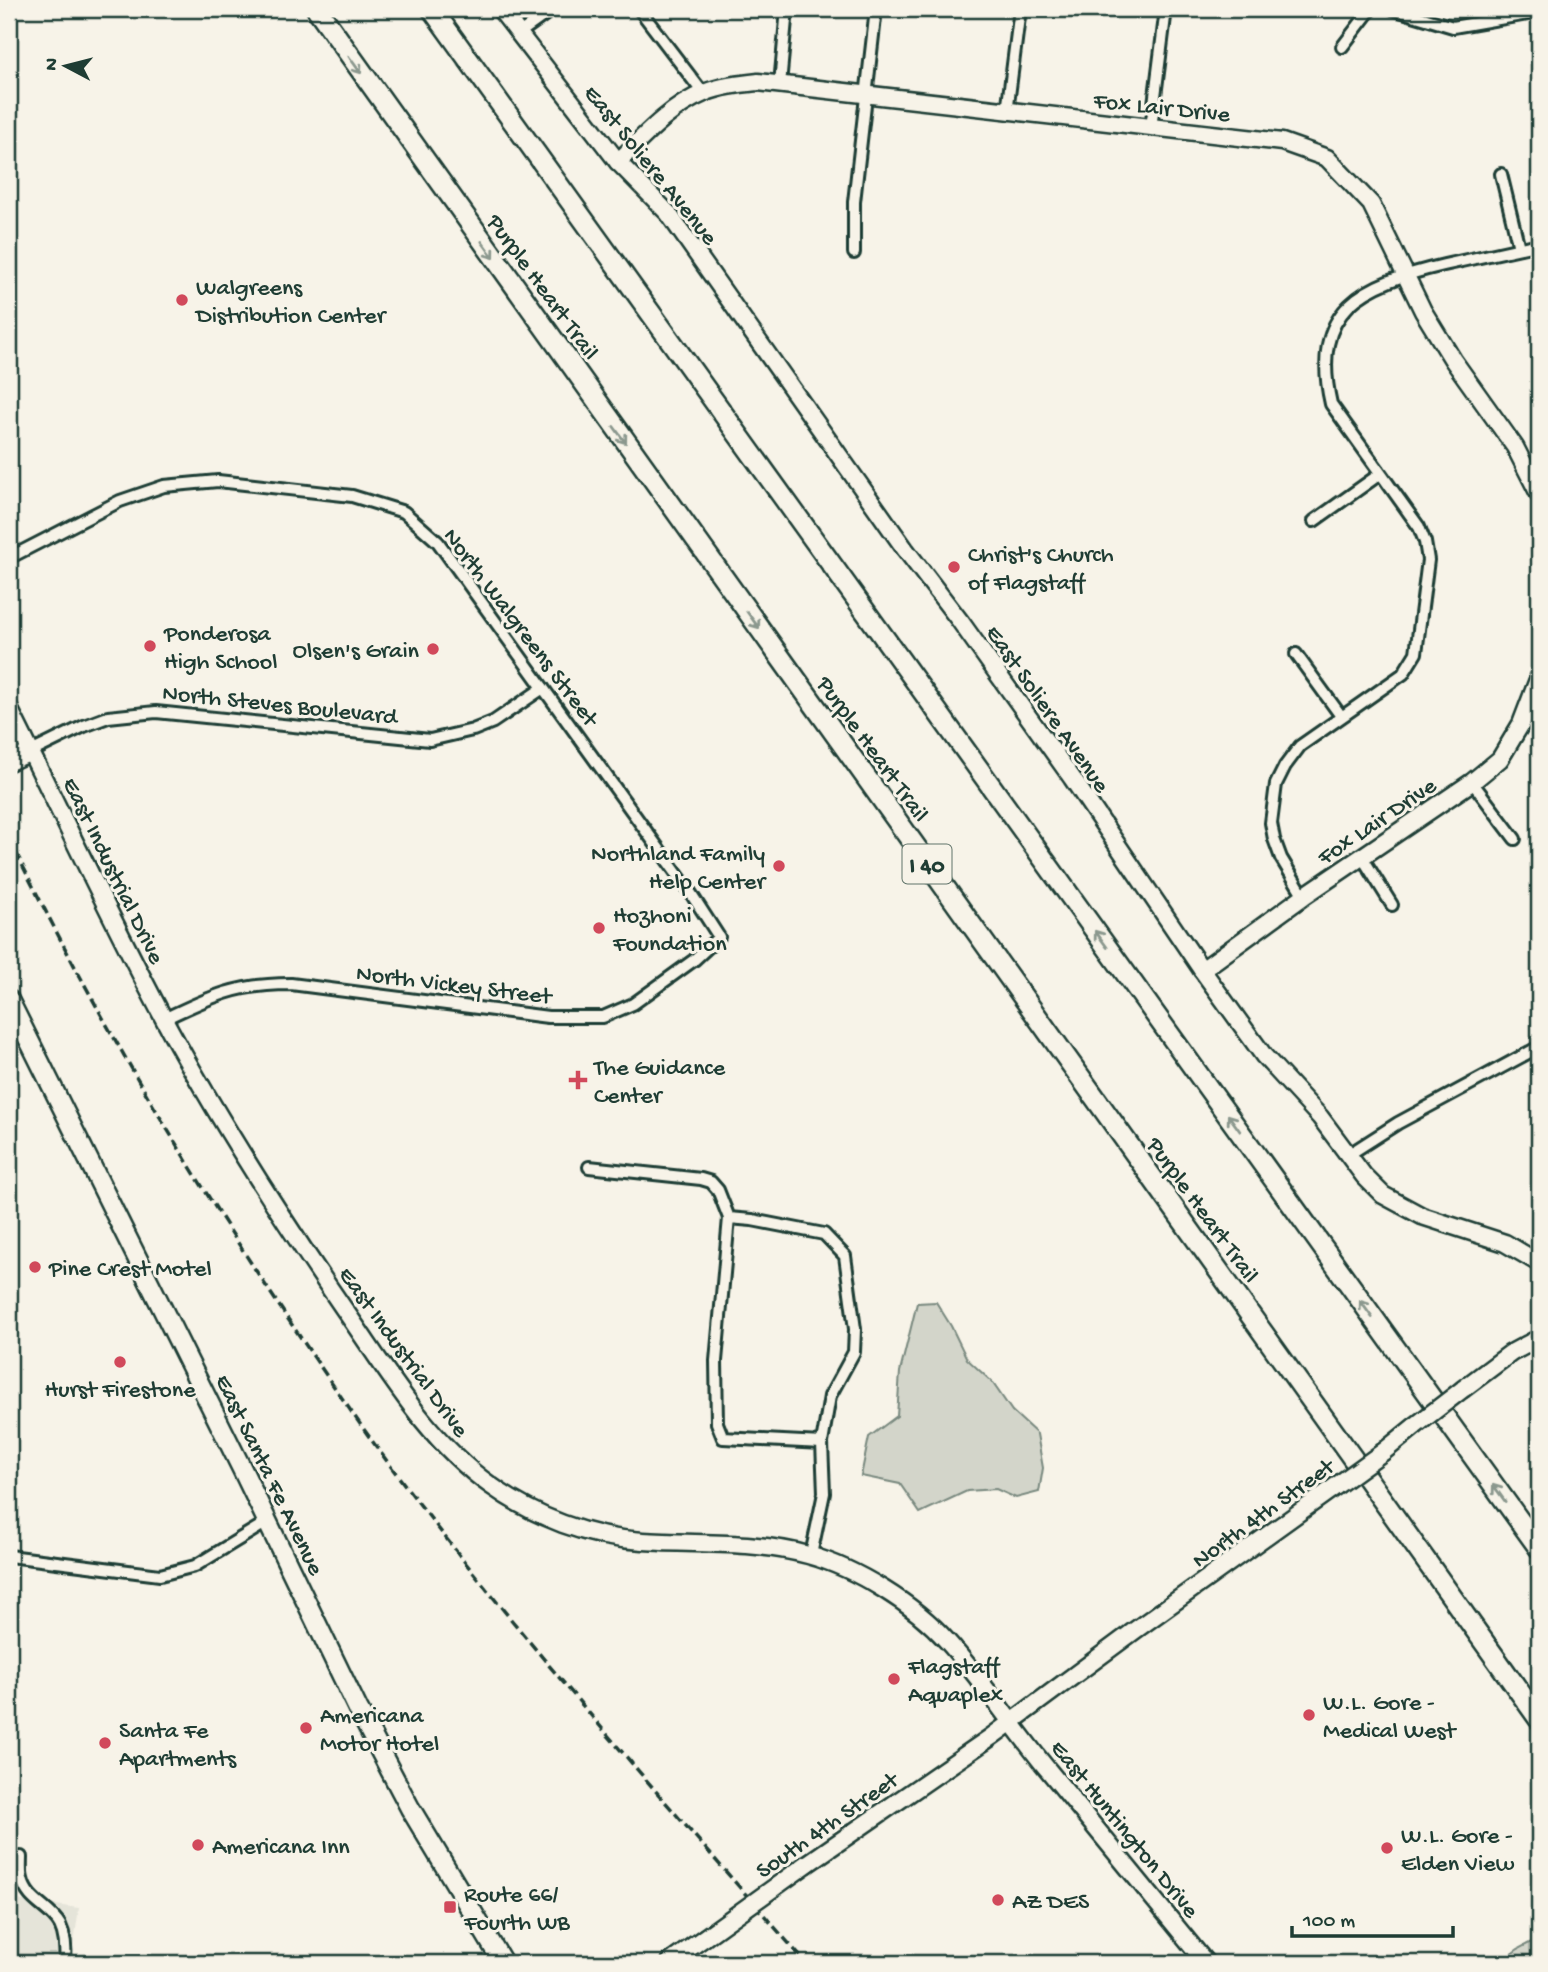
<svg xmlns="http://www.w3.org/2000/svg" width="1548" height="1972" viewBox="0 0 1548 1972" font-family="'Gochi Hand',sans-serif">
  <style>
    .built { fill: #e5e4d9 }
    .green { fill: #d3d5ca; stroke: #79897f; stroke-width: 2 }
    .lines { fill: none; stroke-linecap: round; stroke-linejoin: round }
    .street-casing { stroke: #1f3d34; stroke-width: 16 }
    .secondary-casing { stroke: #1f3d34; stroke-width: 21 }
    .primary-casing { stroke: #1f3d34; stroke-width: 23 }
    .highway-casing { stroke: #1f3d34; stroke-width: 24 }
    .street { stroke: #f7f3e8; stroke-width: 10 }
    .secondary { stroke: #f7f3e8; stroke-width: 16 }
    .primary { stroke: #f7f3e8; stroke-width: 18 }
    .highway { stroke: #f7f3e8; stroke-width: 19 }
    .rail { stroke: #1f3d34; stroke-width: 3.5; stroke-dasharray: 10 5; stroke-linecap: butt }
    .secondary-bridge-casing { stroke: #1f3d34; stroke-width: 21; stroke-linecap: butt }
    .secondary-bridge { stroke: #f7f3e8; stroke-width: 16 }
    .oneway { stroke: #8b988e }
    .poi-dot { fill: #d1495b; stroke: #f7f3e8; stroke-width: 2.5 }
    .labels { text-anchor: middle; stroke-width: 6; stroke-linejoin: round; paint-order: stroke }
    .shield { fill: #f7f3e8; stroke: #60746a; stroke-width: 2 }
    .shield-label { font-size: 23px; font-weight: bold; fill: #1f3d34 }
    .street-label { font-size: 24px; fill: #1f3d34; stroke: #f7f3e8 }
    .poi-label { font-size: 24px; fill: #1f3d34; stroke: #f7f3e8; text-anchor: start }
  </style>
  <rect width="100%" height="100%" fill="#f7f3e8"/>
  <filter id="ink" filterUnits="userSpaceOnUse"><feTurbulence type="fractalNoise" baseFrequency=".0143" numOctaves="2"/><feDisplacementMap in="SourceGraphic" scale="14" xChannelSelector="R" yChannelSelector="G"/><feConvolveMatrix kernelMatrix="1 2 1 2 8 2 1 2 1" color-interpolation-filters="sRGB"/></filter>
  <g filter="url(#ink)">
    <!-- built -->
    <polygon class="built" points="9,1899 79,1908 71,1963 9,1963"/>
    <!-- green -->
    <g class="green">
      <polygon points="936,1302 951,1326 967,1359 992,1382 1012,1411 1037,1434 1043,1468 1039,1492 1016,1498 996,1489 967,1491 920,1513 900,1484 861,1476 869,1437 897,1416 900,1372 917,1303"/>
      <polygon points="1539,1938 1539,1963 1499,1963 1518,1949"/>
    </g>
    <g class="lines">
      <defs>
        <g id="street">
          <polyline points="639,9 703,93"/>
          <polyline points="1393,9 1453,27 1539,12"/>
          <polyline points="518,34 553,9"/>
          <polyline points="1342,47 1371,9"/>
          <polyline points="780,84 787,9"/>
          <polyline points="1007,112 1020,9"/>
          <polyline points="1151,128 1166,9"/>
          <polyline points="1501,174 1519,248"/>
          <polyline points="854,253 854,202 876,9"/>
          <polyline points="1314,521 1380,474"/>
          <path d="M9 558 120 501 164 486 218 481 352 496 404 512 438 542 690 892 719 937 694 960 633 1004 603 1017H548L291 984C237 984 212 996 164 1019"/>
          <polyline points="1296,654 1341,716"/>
          <polyline points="31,752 84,726 108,717 156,712 430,740 473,730 493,722 543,688"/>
          <polyline points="1472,782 1515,839"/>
          <polyline points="1362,857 1392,905"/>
          <path d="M1304 896 1281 858 1274 839 1271 823 1276 784 1285 766 1300 746 1403 674 1416 653 1428 560 1425 542 1419 527 1331 404C1309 308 1363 284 1444 265 1476 258 1508 251 1539 244"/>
          <polyline points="1348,1155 1398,1123 1539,1047"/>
          <polyline points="589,1167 701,1179 711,1182 718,1190 729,1218 716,1361 717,1423 723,1438 822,1443"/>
          <polyline points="729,1218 752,1220 824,1234 845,1256 855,1329 854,1352 830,1396 822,1443 824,1493 811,1555"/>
          <polyline points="9,1556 160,1575 195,1566 267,1522"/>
          <path d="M21 1857C21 1864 20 1872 22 1879 27 1902 50 1907 60 1925 66 1937 66 1951 65 1963"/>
        </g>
        <g id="secondary">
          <polyline points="500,9 618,162 668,213 905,549 960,621 1072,778 1202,970 1264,1056 1320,1117 1364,1176 1383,1195 1422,1216 1505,1243 1539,1263"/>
          <path d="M618 162C643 137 670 107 704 93 721 86 740 84 758 82L1282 142 1327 158 1371 204 1423 311 1453 360 1515 447 1539 494"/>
          <path d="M9 708C61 812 110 918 165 1021 219 1121 280 1216 344 1309 388 1372 427 1440 490 1485 534 1517 589 1538 643 1541 698 1545 755 1540 808 1555 856 1568 914 1604 947 1641 984 1682 1014 1729 1049 1771 1101 1835 1154 1899 1206 1963"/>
          <polyline points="9,762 31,752"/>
          <polyline points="1202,970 1304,896 1472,782 1500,759 1521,724 1539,677"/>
          <polyline points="1463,1389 1511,1353 1539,1338"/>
          <polyline points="1383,1452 1415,1426"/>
          <polyline points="807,1864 991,1737 1134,1631 1336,1486"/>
          <polyline points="669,1963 704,1938"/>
        </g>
        <polyline id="primary" points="9,1000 242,1469 358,1709 410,1808 503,1963"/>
        <g id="highway">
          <polyline points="317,9 1539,1719"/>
          <polyline points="432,9 1539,1548"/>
        </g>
      </defs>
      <!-- street casing -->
      <use href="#street" class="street-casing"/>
      <!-- secondary casing -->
      <use href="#secondary" class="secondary-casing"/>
      <!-- primary casing -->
      <use href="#primary" class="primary-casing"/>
      <!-- highway casing -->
      <use href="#highway" class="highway-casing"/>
      <!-- street -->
      <use href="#street" class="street"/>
      <!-- secondary -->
      <use href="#secondary" class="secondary"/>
      <!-- primary -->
      <use href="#primary" class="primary"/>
      <!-- highway -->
      <use href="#highway" class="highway"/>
      <!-- rail -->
      <path class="rail" d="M9 838C90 1004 181 1159 284 1313 324 1372 364 1432 408 1489 533 1653 670 1808 806 1963"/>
      <defs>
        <g id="secondary-bridge">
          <polyline points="1415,1426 1463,1389"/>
          <polyline points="1336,1486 1383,1452"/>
          <polyline points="704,1938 807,1864"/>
        </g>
      </defs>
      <!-- secondary-bridge casing -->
      <use href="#secondary-bridge" class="secondary-bridge-casing"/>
      <!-- secondary-bridge -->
      <use href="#secondary-bridge" class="secondary-bridge"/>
    </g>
    <!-- one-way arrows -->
    <defs><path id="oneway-shaft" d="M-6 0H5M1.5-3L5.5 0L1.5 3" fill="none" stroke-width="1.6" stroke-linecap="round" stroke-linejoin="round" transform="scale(1.75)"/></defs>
    <g class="oneway">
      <use href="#oneway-shaft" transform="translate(355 65) rotate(54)"/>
      <use href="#oneway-shaft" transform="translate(488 250) rotate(54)"/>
      <use href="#oneway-shaft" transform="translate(620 435) rotate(54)"/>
      <use href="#oneway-shaft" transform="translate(753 620) rotate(54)"/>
      <use href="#oneway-shaft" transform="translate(1101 939) rotate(-126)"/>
      <use href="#oneway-shaft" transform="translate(1234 1123) rotate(-126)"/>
      <use href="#oneway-shaft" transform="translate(1366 1309) rotate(-126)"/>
      <use href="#oneway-shaft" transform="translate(1499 1493) rotate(-126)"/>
    </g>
  </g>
  <!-- markers -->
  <g class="poi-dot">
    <circle cx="182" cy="300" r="7"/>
    <circle cx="954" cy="567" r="7"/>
    <circle cx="150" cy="646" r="7"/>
    <circle cx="433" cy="649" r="7"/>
    <circle cx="779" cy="866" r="7"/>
    <circle cx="599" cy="928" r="7"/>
    <path d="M574.5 1069.5h7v7h7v7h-7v7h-7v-7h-7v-7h7z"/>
    <circle cx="35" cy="1267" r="7"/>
    <circle cx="120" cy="1362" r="7"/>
    <circle cx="894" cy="1679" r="7"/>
    <circle cx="1309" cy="1715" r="7"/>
    <circle cx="306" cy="1728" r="7"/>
    <circle cx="105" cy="1743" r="7"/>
    <circle cx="198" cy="1845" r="7"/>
    <circle cx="1387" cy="1848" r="7"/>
    <circle cx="998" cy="1900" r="7"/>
    <rect x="443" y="1900" width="14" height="14" rx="3.5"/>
  </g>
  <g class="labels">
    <!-- shield labels -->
    <rect class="shield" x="902.5" y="844.5" width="49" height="39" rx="5"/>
    <g class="shield-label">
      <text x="927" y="872">I 40</text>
    </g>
    <!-- street labels -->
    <g class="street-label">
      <text transform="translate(1162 106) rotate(6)" y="8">Fox Lair Drive</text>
      <text transform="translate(652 164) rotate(51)" y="8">East Soliere Avenue</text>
      <text transform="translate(544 286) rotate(54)" y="8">Purple Heart Trail</text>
      <text transform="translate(522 626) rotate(53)" y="8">North Walgreens Street</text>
      <text transform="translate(280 703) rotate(6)" y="8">North Steves Boulevard</text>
      <text transform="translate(1049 708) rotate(55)" y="8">East Soliere Avenue</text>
      <text transform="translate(874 748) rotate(54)" y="8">Purple Heart Trail</text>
      <text transform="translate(1376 820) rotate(-34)" y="8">Fox Lair Drive</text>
      <text transform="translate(115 870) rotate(64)" y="8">East Industrial Drive</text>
      <text transform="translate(454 983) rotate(7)" y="8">North Vickey Street</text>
      <text transform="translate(1204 1209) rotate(54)" y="8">Purple Heart Trail</text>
      <text transform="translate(405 1351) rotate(54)" y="8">East Industrial Drive</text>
      <text transform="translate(271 1474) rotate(64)" y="8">East Santa Fe Avenue</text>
      <text transform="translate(1262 1512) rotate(-36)" y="8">North 4th Street</text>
      <text transform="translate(826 1824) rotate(-35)" y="8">South 4th Street</text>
      <text transform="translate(1126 1828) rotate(51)" y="8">East Huntington Drive</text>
    </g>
    <!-- poi labels -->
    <g class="poi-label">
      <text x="196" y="294">Walgreens<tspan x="196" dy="28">Distribution Center</tspan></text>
      <text x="968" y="561">Christ's Church<tspan x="968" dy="28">of Flagstaff</tspan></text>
      <text x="164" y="640">Ponderosa<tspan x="164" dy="28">High School</tspan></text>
      <text x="419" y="657" text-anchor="end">Olsen's Grain</text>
      <text x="765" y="860" text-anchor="end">Northland Family<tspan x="765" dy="28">Help Center</tspan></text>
      <text x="613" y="922">Hozhoni<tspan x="613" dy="28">Foundation</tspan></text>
      <text x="594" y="1074">The Guidance<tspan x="594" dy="28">Center</tspan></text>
      <text x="49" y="1275">Pine Crest Motel</text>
      <text x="120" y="1396" text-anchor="middle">Hurst Firestone</text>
      <text x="908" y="1673">Flagstaff<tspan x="908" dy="28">Aquaplex</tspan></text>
      <text x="1323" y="1709">W.L. Gore -<tspan x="1323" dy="28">Medical West</tspan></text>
      <text x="320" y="1722">Americana<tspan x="320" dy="28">Motor Hotel</tspan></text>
      <text x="119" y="1737">Santa Fe<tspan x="119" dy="28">Apartments</tspan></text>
      <text x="1401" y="1842">W.L. Gore -<tspan x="1401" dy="28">Elden View</tspan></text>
      <text x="212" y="1853">Americana Inn</text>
      <text x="464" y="1901">Route 66/<tspan x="464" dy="28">Fourth WB</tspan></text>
      <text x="1012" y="1908">AZ DES</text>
    </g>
  </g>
  <!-- margin -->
  <rect width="1548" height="1972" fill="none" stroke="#f7f3e8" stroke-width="35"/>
  <rect x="18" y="18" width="1513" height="1937" fill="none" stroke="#1f3d34" stroke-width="2.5" filter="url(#ink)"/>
  <!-- north arrow -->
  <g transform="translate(66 66) rotate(277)" stroke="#f7f3e8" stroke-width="5" paint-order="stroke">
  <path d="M0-5L12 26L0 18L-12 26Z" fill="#1f3d34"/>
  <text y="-10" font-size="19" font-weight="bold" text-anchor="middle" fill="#1f3d34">N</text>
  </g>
  <!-- scale -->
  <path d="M1292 1926v10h161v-10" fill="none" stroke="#1f3d34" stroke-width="3.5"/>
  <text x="1303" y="1926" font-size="21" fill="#1f3d34" stroke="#f7f3e8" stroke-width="5" paint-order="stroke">100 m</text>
</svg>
